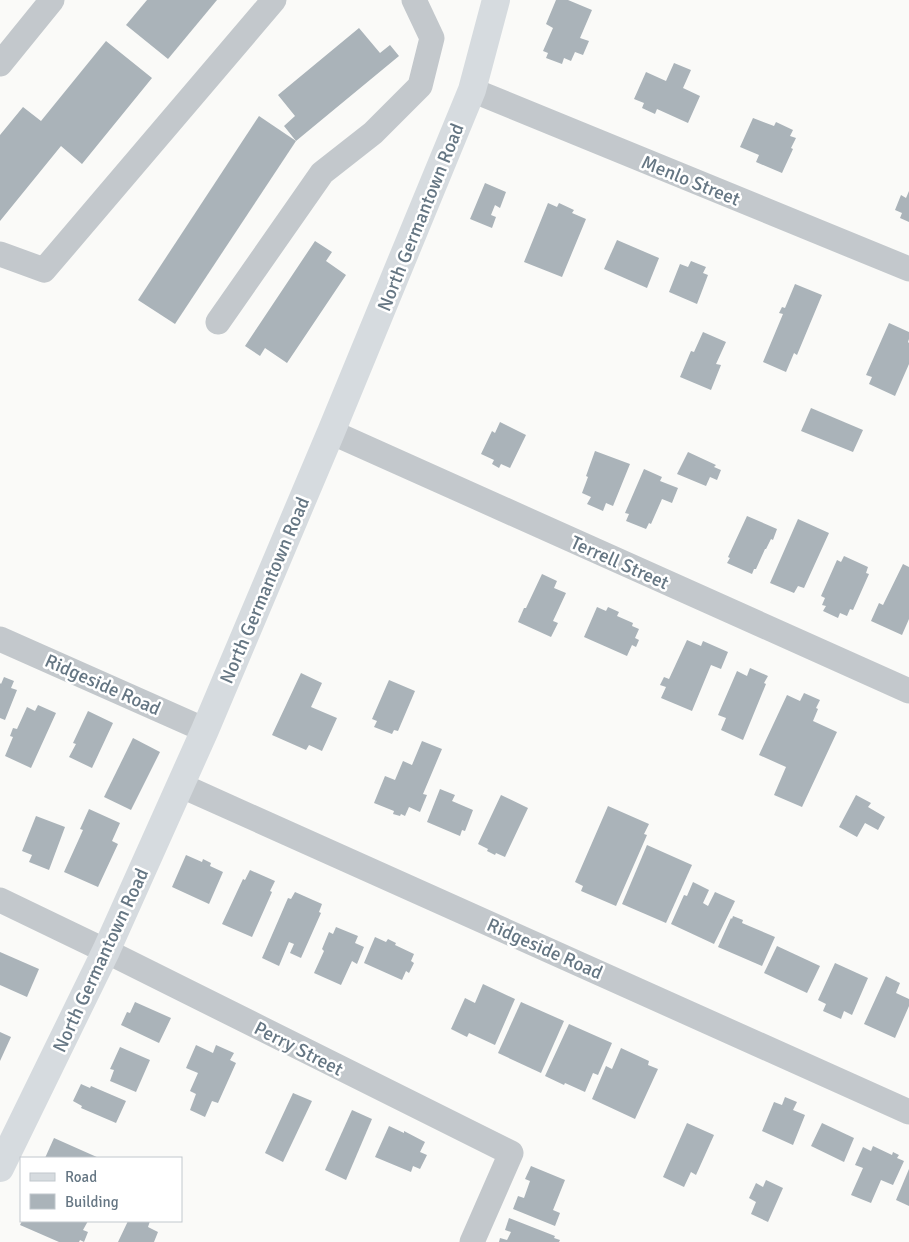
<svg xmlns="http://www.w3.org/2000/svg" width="909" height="1242" viewBox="0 0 909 1242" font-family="Signika,sans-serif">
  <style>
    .building { fill: #aab3b9 }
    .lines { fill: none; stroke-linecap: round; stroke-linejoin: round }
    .street { stroke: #c3c8cc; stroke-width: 25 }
    .secondary { stroke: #d6dbdf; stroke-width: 28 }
    .labels { text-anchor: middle; stroke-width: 5; stroke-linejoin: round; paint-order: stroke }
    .street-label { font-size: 19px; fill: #657683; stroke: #fff }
  </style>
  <rect width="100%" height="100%" fill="#fafaf8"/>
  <!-- building -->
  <g class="building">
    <polygon points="147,0 217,0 168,59 126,25"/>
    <polygon points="556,0 568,0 592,10 580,38 589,41 583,55 575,52 571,61 564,58 562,64 546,58 548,53 543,51 553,28 546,24"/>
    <polygon points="359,28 380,53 390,45 399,56 296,141 284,126 295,116 278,95"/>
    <polygon points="106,41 152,78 82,164 61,146 0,221 0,135 23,107 41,121"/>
    <polygon points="674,63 691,70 683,88 700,96 688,123 657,109 655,114 642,108 644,103 634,99 646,72 666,81"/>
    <polygon points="259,116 296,141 175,324 138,300"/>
    <polygon points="753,118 774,126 776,122 793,130 790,136 796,138 791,148 793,149 782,173 756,162 759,155 740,147"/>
    <polygon points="485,183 506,192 500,208 495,205 491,215 496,217 492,228 470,219"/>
    <polygon points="909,191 909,222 900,218 902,213 895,210 901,195 906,198"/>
    <polygon points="548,203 557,207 559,203 574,210 572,213 586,219 562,277 524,262"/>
    <polygon points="617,240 659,258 647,288 604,269"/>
    <polygon points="315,241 332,252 326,261 346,275 287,363 265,348 260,356 245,346"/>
    <polygon points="691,261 706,267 703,273 708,275 697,304 669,292 680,264 688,267"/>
    <polygon points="795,284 822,295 797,355 794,353 786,372 763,362 783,314 779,313 782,307 785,308"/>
    <polygon points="889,323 909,332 909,339 908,342 909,343 909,364 895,396 869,384 872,377 866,375"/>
    <polygon points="703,332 726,342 716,364 721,365 711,390 680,377 691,351 694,352"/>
    <polygon points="811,408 863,430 853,452 801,431"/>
    <polygon points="500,422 526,435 510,468 501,464 499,468 492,464 494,460 481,454 492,431 495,433"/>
    <polygon points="595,451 630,464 613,506 606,503 603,511 587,504 591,497 582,493 588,477 586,476"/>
    <polygon points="688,452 716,465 714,467 721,470 717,480 710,477 706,486 677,474"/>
    <polygon points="644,469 662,477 660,481 678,488 672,503 662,499 651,524 649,523 646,529 626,521 629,514 625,513"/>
    <polygon points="747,516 777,529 773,540 771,539 766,549 765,549 756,569 754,569 752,574 727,563 730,558 728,557"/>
    <polygon points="798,519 829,533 804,588 798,586 794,593 770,583"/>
    <polygon points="844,556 868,567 866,573 869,574 853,610 850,609 847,616 840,613 838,618 823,611 826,606 822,605 825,598 821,596 837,560 841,562"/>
    <polygon points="903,564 909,567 909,619 902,635 871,621 879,603 883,605"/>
    <polygon points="542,574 557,581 554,588 566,593 553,621 558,623 551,637 518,622 524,608 526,608"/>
    <polygon points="597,607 606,611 608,607 619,612 617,616 633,623 632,626 639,629 635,638 639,640 636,647 632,645 627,656 584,637"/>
    <polygon points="687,640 701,646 703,641 728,652 721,669 711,665 692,711 661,698 666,687 660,685 664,677 669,679"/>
    <polygon points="750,668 768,676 764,683 766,684 743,740 721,730 726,718 718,715 737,671 747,676"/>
    <polygon points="301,673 322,683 311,707 337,718 322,751 309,745 306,750 272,735"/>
    <polygon points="4,677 14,681 11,688 17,690 5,720 0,718 0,683 1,684"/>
    <polygon points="389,680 415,691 398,731 394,730 392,734 374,727 377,721 372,719"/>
    <polygon points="804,693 820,700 816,708 818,709 813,721 837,732 802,807 774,795 786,767 759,755 787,695 800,701"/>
    <polygon points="38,705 56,713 31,768 5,756 13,737 10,736 13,728 17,729 27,707 35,711"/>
    <polygon points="88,711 113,723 92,768 69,757 76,744 73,743"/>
    <polygon points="133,738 160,752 131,810 104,797"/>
    <polygon points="422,741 442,749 423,794 427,795 420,812 409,807 405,816 401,814 400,816 393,814 394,811 374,803 385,776 395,780 403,761 412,765"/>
    <polygon points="440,789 455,795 452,801 473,810 465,831 462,830 460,836 427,822"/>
    <polygon points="501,795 528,808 505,857 496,853 495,855 487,851 488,849 478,844"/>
    <polygon points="856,795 871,803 868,807 885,817 878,830 865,823 857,837 839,827"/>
    <polygon points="608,806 649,824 644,834 647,835 616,906 581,891 583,886 575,882"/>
    <polygon points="89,809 120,823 112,841 118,844 98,887 64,872 83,830 80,829"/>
    <polygon points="36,816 65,827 49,870 29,862 32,855 22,851"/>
    <polygon points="647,845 692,865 666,923 622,904"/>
    <polygon points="186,855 202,862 203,859 211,863 210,866 223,872 209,904 172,887"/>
    <polygon points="250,870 275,881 270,891 272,892 252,937 222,924 243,879 245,880"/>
    <polygon points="693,882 709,890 703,903 708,906 715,892 735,901 714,944 671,924 684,895 687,896"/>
    <polygon points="295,892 322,904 319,912 321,913 301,958 290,953 294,944 289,942 279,966 262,958 288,898 291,899"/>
    <polygon points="733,916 743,920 742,923 775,937 762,966 718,947 731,918 732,919"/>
    <polygon points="336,927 358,936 355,943 364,947 357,964 352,961 341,985 314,973 324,951 322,949 329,932 333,934"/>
    <polygon points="375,937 386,942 388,939 396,943 395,945 414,954 411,961 414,963 409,973 406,971 402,980 364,963"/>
    <polygon points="777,946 820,966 807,993 764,973"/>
    <polygon points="0,952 39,969 27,997 0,985"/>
    <polygon points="835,963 868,978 852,1015 844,1011 841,1019 823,1011 826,1004 818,1000"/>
    <polygon points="886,976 900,983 896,993 909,999 909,1006 895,1038 864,1024"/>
    <polygon points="483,984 515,999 495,1045 469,1033 467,1037 451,1029 465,998 475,1003"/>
    <polygon points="135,1002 171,1018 159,1043 121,1025 127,1012 130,1013"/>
    <polygon points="521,1002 564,1021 541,1073 498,1053"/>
    <polygon points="569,1024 612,1043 598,1075 593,1073 585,1092 565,1083 564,1085 545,1076"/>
    <polygon points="0,1032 11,1037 0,1061"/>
    <polygon points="196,1045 213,1053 216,1045 234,1053 230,1060 236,1063 218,1103 212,1101 205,1117 190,1110 196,1094 190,1091 198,1073 186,1068"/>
    <polygon points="120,1047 150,1060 136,1092 110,1081 114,1070 110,1069"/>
    <polygon points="621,1048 649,1061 648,1065 658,1069 635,1119 592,1099 606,1066 612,1069"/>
    <polygon points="81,1084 90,1088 91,1086 126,1101 116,1123 81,1108 82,1106 73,1101"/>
    <polygon points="293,1093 312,1101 283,1162 265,1153"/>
    <polygon points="785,1097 797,1102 793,1110 805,1115 793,1145 762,1131 774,1102 782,1105"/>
    <polygon points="352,1110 372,1119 346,1180 325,1170"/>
    <polygon points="687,1123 714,1135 696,1175 691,1172 684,1187 663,1177"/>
    <polygon points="822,1123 854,1138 844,1162 811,1146"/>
    <polygon points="389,1126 404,1133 404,1131 425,1142 420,1152 427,1155 420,1169 413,1166 411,1172 375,1157"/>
    <polygon points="54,1138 99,1158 45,1158"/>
    <polygon points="873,1146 892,1155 893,1152 899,1155 897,1158 904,1161 893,1185 881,1180 871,1203 851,1195 863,1168 855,1165 863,1147 871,1151"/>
    <polygon points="531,1166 565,1180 553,1210 560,1213 555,1226 513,1209 518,1196 524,1198 530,1181 525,1179"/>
    <polygon points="909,1169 909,1206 896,1200"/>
    <polygon points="766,1180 783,1188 768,1222 751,1214 756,1202 749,1198 756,1183 763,1187"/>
    <polygon points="509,1218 555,1236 554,1238 560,1240 559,1242 499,1242 500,1238 507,1240 511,1232 505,1230"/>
    <polygon points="22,1221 88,1221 83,1230 88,1232 84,1242 80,1240 79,1242 59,1242 20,1225"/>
    <polygon points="128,1221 150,1221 148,1227 158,1232 154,1242 118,1242"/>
  </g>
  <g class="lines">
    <!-- street -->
    <g class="street">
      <polyline points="0,64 52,0"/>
      <polyline points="472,90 909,269"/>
      <polyline points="0,254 44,270 274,0"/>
      <polyline points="218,322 322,173 373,133 420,86 432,38 414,0"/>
      <polyline points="331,432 909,691"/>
      <polyline points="0,639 205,730"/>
      <polyline points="180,785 909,1112"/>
      <polyline points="0,900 106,951 511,1153 472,1242"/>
    </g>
    <!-- secondary -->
    <polyline class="secondary" points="0,1168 106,951 205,730 331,432 472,90 496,0"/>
  </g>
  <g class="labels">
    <!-- street labels -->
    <g class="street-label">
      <text transform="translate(691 180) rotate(22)" y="7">Menlo Street</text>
      <text transform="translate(420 217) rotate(-68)" y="7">North Germantown Road</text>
      <text transform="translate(620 562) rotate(24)" y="7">Terrell Street</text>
      <text transform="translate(264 590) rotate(-67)" y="7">North Germantown Road</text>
      <text transform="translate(103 684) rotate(24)" y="7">Ridgeside Road</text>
      <text transform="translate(545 948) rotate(24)" y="7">Ridgeside Road</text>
      <text transform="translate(100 960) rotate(-65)" y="7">North Germantown Road</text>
      <text transform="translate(299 1048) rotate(27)" y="7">Perry Street</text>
    </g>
  </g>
  <!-- legend -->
  <rect x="20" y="1157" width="162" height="65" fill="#ffffff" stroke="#c1c8cd"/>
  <rect x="30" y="1173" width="25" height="8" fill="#d6dbdf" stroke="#c1c8cd"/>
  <text x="65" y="1182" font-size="15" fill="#657683">Road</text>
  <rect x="30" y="1194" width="25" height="15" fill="#aab3b9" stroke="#c1c8cd"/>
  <text x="65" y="1207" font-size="15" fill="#657683">Building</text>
</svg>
